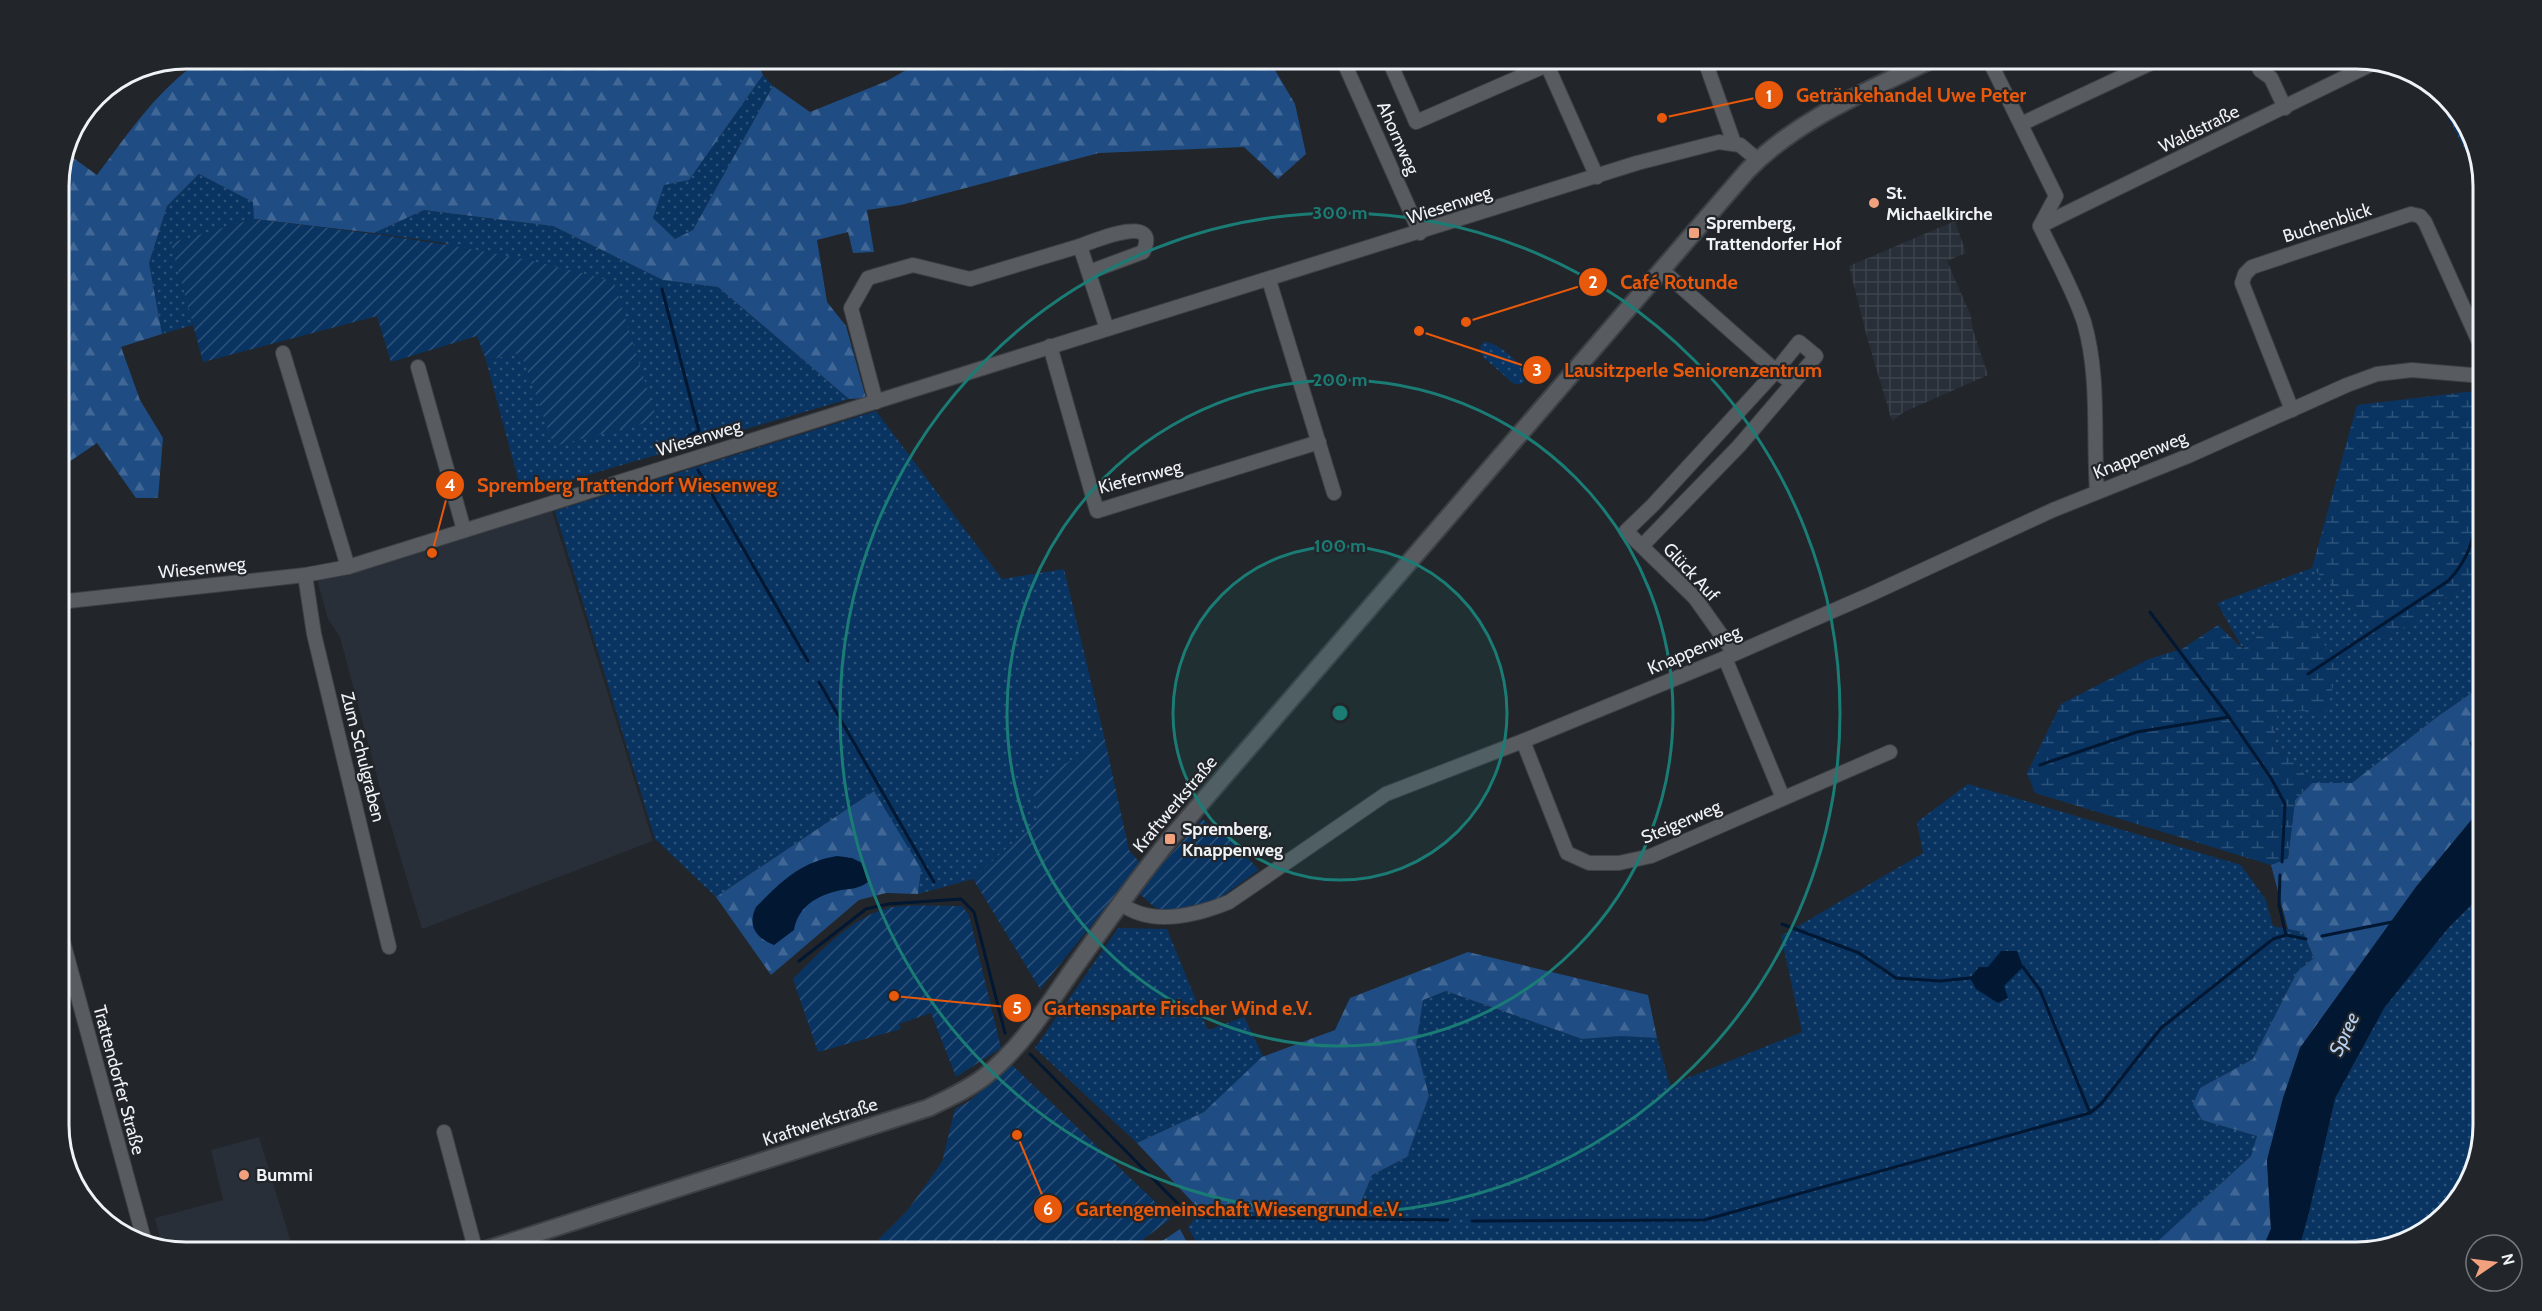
<svg xmlns="http://www.w3.org/2000/svg" width="2542" height="1311" viewBox="0 0 2542 1311" font-family="Cabin,sans-serif">
  <style>
    .built { fill: #282f38 }
    .industrial { fill: url(#industrial-grid) }
    .grass { fill: url(#grass-dots) }
    .forest { fill: url(#forest-firs) }
    .wetland { fill: url(#wetland-marsh) }
    .garden { fill: url(#garden-furrows) }
    .water { fill: #011732 }
    .lines { fill: none; stroke-linecap: round; stroke-linejoin: round }
    .stream { stroke: #011732; stroke-width: 3 }
    .minor-casing { stroke: #3d4044; stroke-width: 16 }
    .secondary-casing { stroke: #3d4044; stroke-width: 20 }
    .minor { stroke: #585c61; stroke-width: 14 }
    .secondary { stroke: #585c61; stroke-width: 16 }
    .ring { fill: none; stroke: #1a7c75; stroke-width: 3 }
    .poi-dot { fill: #f2a17e; stroke: #22252a; stroke-width: 2 }
    .labels { text-anchor: middle; stroke-width: 4.5; stroke-linejoin: round; paint-order: stroke }
    .street-label { font-size: 18px; fill: #f0f3f6; stroke: #22252a }
    .poi-label { font-size: 18px; font-weight: bold; fill: #f0f3f6; stroke: #22252a; text-anchor: start }
    .water-label { font-size: 20px; font-style: italic; fill: #b7d1f1; stroke: #22252a }
    .rim { fill: none; stroke: #f0f3f6; stroke-width: 3 }
    .centre { fill: #1a7c75; stroke: #22252a; stroke-width: 3 }
    .ring-label { font-size: 18px; text-anchor: middle; font-weight: bold; fill: #1a7c75; stroke: #22252a; stroke-width: 4.5; stroke-linejoin: round; paint-order: stroke }
    .leader { fill: none; stroke: #e8590c; stroke-width: 2 }
    .callout-dot { fill: #e8590c; stroke: #22252a; stroke-width: 2 }
    .mark-label { font-size: 18px; text-anchor: middle; font-weight: bold; fill: #fff }
    .callout-label { font-size: 20px; text-anchor: middle; font-weight: bold; fill: #e8590c; stroke: #22252a; stroke-width: 4.5; stroke-linejoin: round; paint-order: stroke }
  </style>
  <defs>
    <pattern id="industrial-grid" width="8" height="8" patternUnits="userSpaceOnUse" patternTransform="scale(1.5)"><rect width="8" height="8" fill="#282f38"/><path d="M0 4h8M4 0v8" fill="none" stroke="#3d434c"/></pattern>
    <pattern id="grass-dots" width="8" height="8" patternUnits="userSpaceOnUse" patternTransform="scale(1.5)"><rect width="8" height="8" fill="#093462"/><path d="M2 2h.1M6 6h.1" fill="none" stroke="#2d5279" stroke-width="1.8" stroke-linecap="round"/></pattern>
    <pattern id="forest-firs" width="22" height="20" patternUnits="userSpaceOnUse" patternTransform="scale(1.5)"><rect width="22" height="20" fill="#1f4d83"/><path d="M5 1l3.5 6h-7zM16 11l3.5 6h-7z" fill="#406795"/></pattern>
    <pattern id="wetland-marsh" width="20" height="14" patternUnits="userSpaceOnUse" patternTransform="scale(1.5)"><rect width="20" height="14" fill="#093462"/><path d="M1 5h8M5 5V1M11 12h8M15 12V8" fill="none" stroke="#2d5279"/></pattern>
    <pattern id="garden-furrows" width="10" height="10" patternUnits="userSpaceOnUse" patternTransform="scale(1.5)"><rect width="10" height="10" fill="#093462"/><path d="M-1 1l2-2M0 10L10 0M9 11l2-2" fill="none" stroke="#2d5279"/></pattern>
  </defs>
  <rect width="100%" height="100%" fill="#22252a"/>
  <!-- built -->
  <g class="built">
    <polygon points="551,508 653,841 422,929 382,796 340,637 328,619 317,580"/>
    <polygon points="259,1137 294,1252 186,1252 162,1247 155,1218 223,1200 211,1150"/>
  </g>
  <!-- industrial -->
  <polygon class="industrial" points="1955,221 1966,253 1947,261 1971,316 1973,330 1988,375 1904,412 1892,421 1868,341 1849,266"/>
  <!-- grass -->
  <g class="grass">
    <polygon points="763,75 773,86 693,230 675,239 653,218 664,185 689,180"/>
    <polygon points="199,174 254,202 254,219 172,243 193,325 162,334 149,263 167,206"/>
    <polygon points="424,210 553,226 663,280 718,287 849,399 522,494 486,360 521,353 656,420 445,243 374,233"/>
    <path d="M1484 342C1497 341 1521 364 1526 375L1525 381 1521 384H1514L1483 357 1480 347Z"/>
    <polygon points="876,411 1002,579 1064,569 1104,736 1035,787 1039,819 973,879 918,894 920,869 874,791 716,897 655,839 555,511"/>
    <polygon points="2312,568 2388,638 2483,571 2483,685 2437,717 2352,783 2312,783 2274,740 2278,708 2276,620 2243,649 2217,603"/>
    <polygon points="2483,732 2483,771 2468,743"/>
    <polygon points="1968,784 2241,865 2266,900 2273,926 2303,932 2314,958 2297,972 2253,1059 2200,1088 2202,1120 2257,1136 2251,1156 2146,1252 1201,1252 1188,1227 1201,1211 1356,1214 1372,1175 1407,1157 1429,1096 1416,1045 1423,1000 1446,991 1582,1039 1621,1036 1657,1038 1670,1085 1802,1032 1781,936 1923,853 1917,822"/>
    <polygon points="2483,893 2483,1125 2470,1181 2426,1231 2356,1252 2298,1252 2309,1212 2335,1098 2384,1008 2448,928"/>
    <polygon points="1118,928 1167,929 1208,1030 1244,1017 1264,1058 1204,1112 1137,1143 1035,1048"/>
  </g>
  <!-- forest -->
  <g class="forest">
    <path d="M1270 58 1272 65 1295 104 1306 154 1278 179 1244 147 1099 153 901 205 867 210 874 252 853 253 848 232 817 240 827 302 846 326 866 398 849 399 718 287 663 280 553 226 424 210 374 233 254 219 253 202 199 174 167 206 149 263 162 334 121 347 140 400 163 438 158 498H136L97 443 66 464 59 441V209L61 169 65 152 97 175C128 134 159 87 203 59H756L763 75 689 180 664 185 653 218 675 239 693 230 773 86 810 112 887 81 925 59Z"/>
    <polygon points="2483,685 2483,732 2469,743 2483,771 2483,806 2416,887 2300,1048 2267,1160 2271,1229 2261,1252 2146,1252 2251,1156 2257,1136 2202,1120 2193,1104 2200,1088 2253,1059 2297,972 2314,958 2303,932 2288,929 2271,865 2288,858 2295,800 2312,783 2352,783 2437,717"/>
    <polygon points="874,791 921,869 918,894 886,893 859,900 771,975 716,897"/>
    <polygon points="1468,952 1648,995 1657,1038 1621,1036 1582,1039 1446,991 1423,1000 1416,1045 1429,1096 1407,1157 1372,1175 1356,1214 1201,1211 1137,1143 1204,1112 1262,1057 1335,1030 1350,998"/>
    <polygon points="1180,1229 1192,1252 1146,1252"/>
  </g>
  <!-- wetland -->
  <g class="wetland">
    <polygon points="2483,390 2483,571 2388,638 2312,568 2357,405"/>
    <polygon points="2276,620 2309,620 2338,666 2326,714 2278,708 2274,740 2312,783 2295,800 2288,858 2271,865 2035,793 2027,773 2061,704 2149,659 2182,649 2218,625 2243,649"/>
  </g>
  <!-- garden -->
  <g class="garden">
    <polygon points="2448,103 2462,115 2483,184 2442,106"/>
    <path d="M254 219C377 234 495 247 614 282L657 420 554 446 521 353 486 360 477 336 391 362 377 316 203 362 171 243Z"/>
    <polygon points="1104,736 1129,850 1141,864 1040,989 973,879 1038,819 1034,787"/>
    <polygon points="1202,819 1232,841 1259,870 1207,907 1164,912 1153,906 1138,892"/>
    <path d="M962 906 969 915 1001 1048 956 1077 931 1013 899 1024 901 1029 818 1052 793 979C821 951 849 919 888 908 907 904 942 906 962 906Z"/>
    <polygon points="1011,1064 1172,1218 1126,1252 866,1252 907,1211 942,1162 955,1109 971,1100"/>
  </g>
  <!-- water -->
  <g class="water">
    <polygon points="2483,806 2483,893 2448,928 2384,1008 2335,1098 2309,1212 2298,1252 2261,1252 2271,1229 2267,1160 2283,1098 2300,1048 2416,887"/>
    <path d="M837 856 852 858 862 863 868 882C858 890 849 888 837 891 816 896 798 907 794 930L774 945C756 938 747 926 756 907 782 881 800 862 837 856Z"/>
    <polygon points="2001,951 2017,951 2023,967 2004,986 2008,998 1998,1003 1976,989 1970,978 1979,967 1988,967"/>
  </g>
  <g class="lines">
    <!-- stream -->
    <g class="stream">
      <polyline points="662,289 699,431 688,436"/>
      <polyline points="698,470 808,661"/>
      <polyline points="2150,612 2229,717 2271,778 2285,804 2282,862"/>
      <path d="M2308 674 2448 581C2476 553 2476 520 2483 483"/>
      <polyline points="819,682 934,882"/>
      <polyline points="2040,765 2137,732 2229,717"/>
      <polyline points="2280,875 2279,905 2286,935"/>
      <polyline points="1782,924 1859,953 1896,978 1940,981 1970,978"/>
      <polyline points="2322,936 2392,922"/>
      <polyline points="799,961 866,909 888,904 961,899 974,912 1005,1033"/>
      <polyline points="2023,967 2040,990 2090,1113"/>
      <polyline points="1030,1054 1186,1212 1197,1217 1448,1220"/>
      <polyline points="1472,1221 1704,1220 2090,1113 2101,1104 2161,1028 2273,939 2286,935 2306,939"/>
    </g>
    <defs>
      <g id="minor">
        <polyline points="1342,58 1420,233"/>
        <polyline points="1388,58 1416,122 1547,65"/>
        <polyline points="1544,58 1597,177"/>
        <polyline points="1704,58 1734,143"/>
        <path d="M1988 58 2056 196 2040 226C2055 258 2073 289 2084 322 2100 377 2093 436 2097 492"/>
        <polyline points="2254,58 2260,70 2271,78 2285,108"/>
        <polyline points="2021,124 2162,58"/>
        <polyline points="2040,226 2374,63"/>
        <path d="M1080 246C1093 241 1162 212 1143 252L1089 272"/>
        <polyline points="1662,270 1776,371 1653,505 1626,531 1695,598 1734,653"/>
        <polyline points="1269,280 1334,493"/>
        <polyline points="1050,346 1097,511 1319,442"/>
        <polyline points="283,353 348,567"/>
        <polyline points="418,367 464,530"/>
        <polyline points="876,402 851,308 868,278 913,265 970,279 1080,246 1107,329"/>
        <polyline points="2292,410 2242,283 2245,274 2252,267 2411,214 2420,216 2425,222 2483,351"/>
        <polyline points="1642,546 1739,446 1816,356 1799,342 1776,371 1792,383"/>
        <polyline points="305,575 314,634 389,947"/>
        <polyline points="59,602 305,575 348,567 1637,163 1719,142 1740,145 1758,160"/>
        <polyline points="1725,658 1783,798"/>
        <polyline points="1523,741 1567,853 1589,863 1619,863 1651,856 1890,752"/>
        <path d="M1120 903C1151 927 1197 915 1229 902L1386 794 1523 741 1725 658 1869 595 2053 510 2188 456 2347 385 2377 374 2412 370 2483 376"/>
        <polyline points="59,927 145,1243"/>
        <polyline points="444,1132 476,1252"/>
      </g>
      <path id="secondary" d="M479 1252 928 1108C947 1099 967 1090 984 1077 1019 1050 1044 1011 1069 975 1102 929 1134 883 1170 839L1747 171C1798 118 1870 90 1935 58"/>
    </defs>
    <!-- minor casing -->
    <use href="#minor" class="minor-casing"/>
    <!-- secondary casing -->
    <use href="#secondary" class="secondary-casing"/>
    <!-- minor -->
    <use href="#minor" class="minor"/>
    <!-- secondary -->
    <use href="#secondary" class="secondary"/>
  </g>
  <!-- distance rings -->
  <circle cx="1340" cy="713" r="167" fill="#1a7c75" fill-opacity=".12"/>
  <g class="ring">
    <circle cx="1340" cy="713" r="167"/>
    <circle cx="1340" cy="713" r="333"/>
    <circle cx="1340" cy="713" r="500"/>
  </g>
  <!-- markers -->
  <g class="poi-dot">
    <circle cx="1874" cy="203" r="6"/>
    <rect x="1688" y="227" width="12" height="12" rx="3"/>
    <rect x="1164" y="833" width="12" height="12" rx="3"/>
    <circle cx="244" cy="1175" r="6"/>
  </g>
  <g class="labels">
    <!-- street labels -->
    <g class="street-label">
      <text transform="translate(2199 129) rotate(-26)" y="6">Waldstraße</text>
      <text transform="translate(1398 138) rotate(66)" y="6">Ahornweg</text>
      <text transform="translate(1449 205) rotate(-18)" y="6">Wiesenweg</text>
      <text transform="translate(2327 223) rotate(-18)" y="6">Buchenblick</text>
      <text transform="translate(699 438) rotate(-17)" y="6">Wiesenweg</text>
      <text transform="translate(2140 455) rotate(-22)" y="6">Knappenweg</text>
      <text transform="translate(1140 477) rotate(-15)" y="6">Kiefernweg</text>
      <text transform="translate(202 568) rotate(-6)" y="6">Wiesenweg</text>
      <text transform="translate(1691 572) rotate(47)" y="6">Glück Auf</text>
      <text transform="translate(1694 650) rotate(-23)" y="6">Knappenweg</text>
      <text transform="translate(363 757) rotate(76)" y="6">Zum Schulgraben</text>
      <text transform="translate(1175 804) rotate(-50)" y="6">Kraftwerkstraße</text>
      <text transform="translate(1681 822) rotate(-23)" y="6">Steigerweg</text>
      <text transform="translate(119 1080) rotate(75)" y="6">Trattendorfer Straße</text>
      <text transform="translate(820 1122) rotate(-18)" y="6">Kraftwerkstraße</text>
    </g>
    <!-- poi labels -->
    <g class="poi-label">
      <text x="1886" y="199">St.<tspan x="1886" dy="21">Michaelkirche</tspan></text>
      <text x="1706" y="229">Spremberg,<tspan x="1706" dy="21">Trattendorfer Hof</tspan></text>
      <text x="1182" y="835">Spremberg,<tspan x="1182" dy="21">Knappenweg</tspan></text>
      <text x="256" y="1181">Bummi</text>
    </g>
    <!-- water labels -->
    <g class="water-label">
      <text transform="translate(2344 1034) rotate(-65)" y="7">Spree</text>
    </g>
  </g>
  <!-- crop -->
  <path d="M0 0H2542V1311H0ZM186 69H2356A117 117 0 0 1 2473 186V1125A117 117 0 0 1 2356 1242H186A117 117 0 0 1 69 1125V186A117 117 0 0 1 186 69Z" fill="#22252a" fill-rule="evenodd"/>
  <path class="rim" d="M186 69H2356A117 117 0 0 1 2473 186V1125A117 117 0 0 1 2356 1242H186A117 117 0 0 1 69 1125V186A117 117 0 0 1 186 69Z"/>
  <circle cx="1340" cy="713" r="9" class="centre"/>
  <g class="ring-label">
    <text x="1340" y="219">300 m</text>
    <text x="1340" y="386">200 m</text>
    <text x="1340" y="552">100 m</text>
  </g>
  <!-- callouts -->
  <path class="leader" d="M1662 118L1769 95M1466 322L1593 282M1419 331L1537 370M432 553L450 485M894 996L1017 1008M1017 1135L1048 1209"/>
  <g class="callout-dot">
    <circle cx="1662" cy="118" r="6"/>
    <circle cx="1466" cy="322" r="6"/>
    <circle cx="1419" cy="331" r="6"/>
    <circle cx="432" cy="553" r="6"/>
    <circle cx="894" cy="996" r="6"/>
    <circle cx="1017" cy="1135" r="6"/>
    <circle cx="1769" cy="95" r="15"/>
    <circle cx="1593" cy="282" r="15"/>
    <circle cx="1537" cy="370" r="15"/>
    <circle cx="450" cy="485" r="15"/>
    <circle cx="1017" cy="1008" r="15"/>
    <circle cx="1048" cy="1209" r="15"/>
  </g>
  <g class="mark-label">
    <text x="1769" y="102">1</text>
    <text x="1593" y="288">2</text>
    <text x="1537" y="376">3</text>
    <text x="450" y="491">4</text>
    <text x="1017" y="1014">5</text>
    <text x="1048" y="1215">6</text>
  </g>
  <g class="callout-label">
    <text x="1911" y="102">Getränkehandel Uwe Peter</text>
    <text x="1679" y="289">Café Rotunde</text>
    <text x="1693" y="377">Lausitzperle Seniorenzentrum</text>
    <text x="627" y="492">Spremberg Trattendorf Wiesenweg</text>
    <text x="1178" y="1015">Gartensparte Frischer Wind e.V.</text>
    <text x="1239" y="1216">Gartengemeinschaft Wiesengrund e.V.</text>
  </g>
  <!-- north arrow -->
  <g transform="translate(2494 1263) rotate(76)"><circle r="28" fill="#22252a" stroke="#74777c" stroke-width="1.5"/>
  <path d="M0-4.5L10 22L0 15L-10 22Z" fill="#f2a17e"/>
  <text y="-9" font-size="16" font-weight="bold" text-anchor="middle" fill="#f0f3f6">N</text>
  </g>
</svg>
